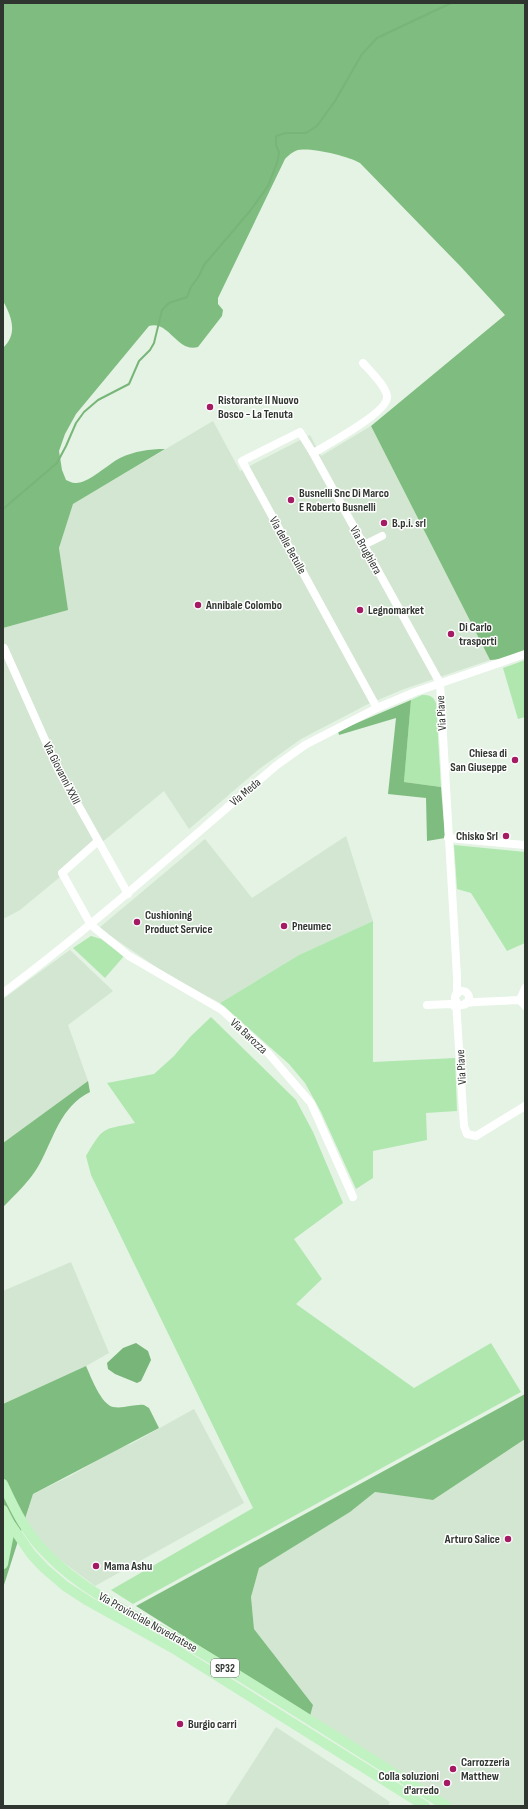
<svg xmlns="http://www.w3.org/2000/svg" width="528" height="1809" viewBox="0 0 528 1809" font-family="'Sofia Sans Condensed',sans-serif">
  <style>
    .built { fill: #d2e6d1 }
    .green { fill: #b0e7af }
    .forest { fill: #7fbc7f }
    .water { fill: #78b578 }
    .lines { fill: none; stroke-linecap: round; stroke-linejoin: round }
    .stream { stroke: #78b578; stroke-width: 2 }
    .minor { stroke: #fff; stroke-width: 8 }
    .major { stroke: #c1f2c1; stroke-width: 10 }
    .poi-dot { fill: #a41b64; stroke: #fff; stroke-width: 1.5 }
    .labels { text-anchor: middle; stroke-width: 3; stroke-linejoin: round; paint-order: stroke }
    .shield { fill: #fff; stroke: #6d726d; stroke-width: 1 }
    .shield-label { font-size: 11px; font-weight: bold; fill: #2f352f }
    .poi-label { font-size: 12px; font-weight: bold; fill: #2f352f; stroke: #fff; text-anchor: start }
    .street-label { font-size: 12px; fill: #2f352f; stroke: #fff }
  </style>
  <rect width="100%" height="100%" fill="#e4f3e4"/>
  <!-- built -->
  <g class="built">
    <polygon points="213,421 240,471 310,435 321,456 371,426 490,660 404,689 366,705 301,739 259,769 189,829 164,791 20,910 3,919 3,628 67,610 59,548 73,504"/>
    <polygon points="346,836 373,921 299,955 220,1003 168,975 99,928 205,839 252,898"/>
    <polygon points="70,950 113,991 68,1025 88,1081 3,1143 3,999"/>
    <polygon points="71,1262 109,1353 86,1366 3,1404 3,1291"/>
    <polygon points="194,1409 244,1503 95,1586 56,1557 40,1542 25,1521 33,1494 72,1475 117,1449 131,1444"/>
    <polygon points="525,1439 525,1806 453,1806 310,1716 313,1705 254,1629 251,1597 259,1568 350,1512 375,1492 433,1500"/>
    <polygon points="276,1727 390,1802 388,1806 225,1806"/>
  </g>
  <!-- green -->
  <g class="green">
    <polygon points="525,660 525,717 518,719 503,668"/>
    <path d="M422 695C430 695 433 696 436 703L441 787 404 782 411 700Z"/>
    <polygon points="454,845 525,852 525,943 507,951 471,893 457,889"/>
    <polygon points="373,921 373,1062 455,1058 457,1111 426,1113 427,1140 373,1151 373,1178 356,1189 321,1112 305,1083 289,1064 220,1003 299,955"/>
    <polygon points="91,936 101,939 124,956 105,978 73,948"/>
    <path d="M211 1017 296 1100 313 1132 343 1203 294 1239 322 1279 296 1304 414 1388 491 1343 521 1392 133 1604 111 1590 253 1508 91 1175 86 1156C104 1126 101 1130 135 1123L107 1083 154 1074 174 1056 190 1037Z"/>
  </g>
  <!-- forest -->
  <g class="forest">
    <path d="M3 3H525V651L503 659 490 660 371 426 505 315 462 268 360 163C349 156 310 147 298 150 292 152 289 155 285 159L218 298V304L223 310 222 316 198 347C177 353 169 320 149 326L76 414 65 434 59 451 62 470 66 480C69 481 72 483 75 483 88 484 108 464 120 458 135 451 149 449 165 449L73 504 59 548 68 610 3 628V348C18 334 12 317 3 301Z"/>
    <polygon points="411,700 404,782 441,787 445,838 427,841 426,798 388,794 396,718 339,735 338,731"/>
    <path d="M88 1081 90 1092C60 1107 54 1138 39 1165 29 1182 16 1194 3 1207V1143Z"/>
    <path d="M86 1366C91 1377 101 1404 113 1407 123 1409 134 1404 144 1405L149 1408 159 1428 33 1494 3 1588V1404Z"/>
    <polygon points="525,1394 525,1439 433,1500 375,1492 350,1512 259,1568 251,1597 254,1629 313,1705 310,1716 136,1606"/>
  </g>
  <!-- water -->
  <polygon class="water" points="136,1343 148,1351 151,1360 141,1381 137,1383 115,1374 108,1369 107,1363 123,1348"/>
  <g class="lines">
    <!-- stream -->
    <polyline class="stream" points="3,509 57,463 66,446 76,423 84,412 98,400 129,384 139,361 150,350 154,343 162,310 169,303 187,297 191,287 199,276 204,265 250,211 268,186 278,160 279,152 276,145 276,136 286,133 306,133 317,126 335,101 362,54 377,38 451,3"/>
    <!-- minor -->
    <g class="minor">
      <path d="M363 363C370 371 388 388 387 398 386 413 327 445 313 453L440 683 457 977V994"/>
      <polyline points="313,453 300,432 242,461 377,708"/>
      <polyline points="364,545 382,536"/>
      <polyline points="4,648 58,769 128,894"/>
      <polyline points="448,838 525,845"/>
      <polyline points="98,841 62,873 91,925 129,956 222,1010 268,1053 311,1103 353,1197"/>
      <circle cx="462" cy="998" r="7"/>
      <path d="M3 993C98 922 186 842 277 765L305 745 377 708 415 692 525 654"/>
      <polyline points="520,1000 525,988"/>
      <polyline points="456,1001 464,1126 467,1134 476,1136 525,1106"/>
      <polyline points="466,1003 476,1002 520,1000 525,1006"/>
      <polyline points="427,1005 451,1004 457,1008"/>
    </g>
    <!-- major -->
    <g class="major">
      <path d="M3 1484C15 1510 27 1535 48 1555 90 1598 149 1621 200 1652 283 1702 364 1755 446 1806"/>
      <polyline points="3,1510 9,1522 31,1554 44,1568 65,1586 88,1601 176,1650 425,1806"/>
      <polyline points="3,1564 9,1534 9,1522"/>
    </g>
  </g>
  <!-- markers -->
  <g class="poi-dot">
    <circle cx="210" cy="407" r="4"/>
    <circle cx="291" cy="500" r="4"/>
    <circle cx="384" cy="523" r="4"/>
    <circle cx="198" cy="605" r="4"/>
    <circle cx="360" cy="610" r="4"/>
    <circle cx="451" cy="634" r="4"/>
    <circle cx="515" cy="760" r="4"/>
    <circle cx="506" cy="836" r="4"/>
    <circle cx="137" cy="922" r="4"/>
    <circle cx="284" cy="926" r="4"/>
    <circle cx="508" cy="1539" r="4"/>
    <circle cx="96" cy="1566" r="4"/>
    <circle cx="180" cy="1724" r="4"/>
    <circle cx="453" cy="1769" r="4"/>
    <circle cx="447" cy="1783" r="4"/>
  </g>
  <g class="labels">
    <!-- shield labels -->
    <rect class="shield" x="211" y="1659" width="28" height="18" rx="3"/>
    <g class="shield-label">
      <text x="225" y="1672">SP32</text>
    </g>
    <!-- poi labels -->
    <g class="poi-label">
      <text x="218" y="404">Ristorante Il Nuovo<tspan x="218" dy="14">Bosco - La Tenuta</tspan></text>
      <text x="299" y="497">Busnelli Snc Di Marco<tspan x="299" dy="14">E Roberto Busnelli</tspan></text>
      <text x="392" y="527">B.p.i. srl</text>
      <text x="206" y="609">Annibale Colombo</text>
      <text x="368" y="614">Legnomarket</text>
      <text x="459" y="631">Di Carlo<tspan x="459" dy="14">trasporti</tspan></text>
      <text x="507" y="757" text-anchor="end">Chiesa di<tspan x="507" dy="14">San Giuseppe</tspan></text>
      <text x="498" y="840" text-anchor="end">Chisko Srl</text>
      <text x="145" y="919">Cushioning<tspan x="145" dy="14">Product Service</tspan></text>
      <text x="292" y="930">Pneumec</text>
      <text x="500" y="1543" text-anchor="end">Arturo Salice</text>
      <text x="104" y="1570">Mama Ashu</text>
      <text x="188" y="1728">Burgio carri</text>
      <text x="461" y="1766">Carrozzeria<tspan x="461" dy="14">Matthew</tspan></text>
      <text x="439" y="1780" text-anchor="end">Colla soluzioni<tspan x="439" dy="14">d'arredo</tspan></text>
    </g>
    <!-- street labels -->
    <g class="street-label">
      <text transform="translate(288 545) rotate(61)" y="4">Via delle Betulle</text>
      <text transform="translate(366 550) rotate(61)" y="4">Via Brughiera</text>
      <text transform="translate(441 713) rotate(-93)" y="4">Via Piave</text>
      <text transform="translate(62 773) rotate(63)" y="4">Via Giovanni XXIII</text>
      <text transform="translate(245 792) rotate(-40)" y="4">Via Meda</text>
      <text transform="translate(249 1036) rotate(43)" y="4">Via Barozza</text>
      <text transform="translate(461 1067) rotate(-93)" y="4">Via Piave</text>
      <text transform="translate(148 1622) rotate(29)" y="4">Via Provinciale Novedratese</text>
    </g>
  </g>
  <!-- border -->
  <rect width="528" height="1809" fill="none" stroke="#2f352f" stroke-width="8"/>
</svg>
